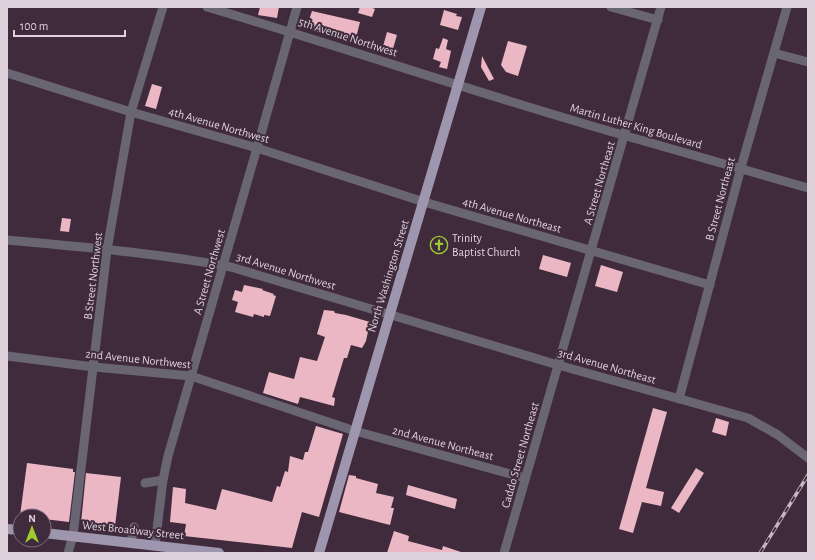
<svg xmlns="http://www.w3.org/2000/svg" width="815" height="560" viewBox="0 0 815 560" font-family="'Alegreya Sans',sans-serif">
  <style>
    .building { fill: #ecb7c5 }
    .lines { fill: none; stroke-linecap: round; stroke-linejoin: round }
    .minor { stroke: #696572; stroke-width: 9 }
    .major { stroke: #9e96af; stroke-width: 10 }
    .rail-casing { stroke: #c4b6c2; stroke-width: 3.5 }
    .rail { stroke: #402b3d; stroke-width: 2; stroke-dasharray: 6; stroke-linecap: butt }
    .minor-bridge { stroke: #696572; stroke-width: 9 }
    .labels { text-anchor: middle; stroke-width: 4; stroke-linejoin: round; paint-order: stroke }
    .street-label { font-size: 12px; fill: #ded1dc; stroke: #402b3d }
    .poi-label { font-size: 12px; fill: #ded1dc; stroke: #402b3d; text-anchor: start }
  </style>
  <rect width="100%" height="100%" fill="#402b3d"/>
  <!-- building -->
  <g class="building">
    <polygon points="260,7 279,7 277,18 258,15"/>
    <polygon points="360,7 370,7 375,9 372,17 358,13"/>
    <polygon points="444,10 457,14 456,16 462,17 458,30 440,25"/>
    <polygon points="312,11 360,22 355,42 321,32 321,33 306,29"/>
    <polygon points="387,32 397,35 392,52 382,50"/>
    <polygon points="443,38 448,40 446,49 451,51 447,69 439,67 441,62 433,59 436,48 439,49"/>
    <polygon points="508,41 527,46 518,76 506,72 501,65"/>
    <polygon points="482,56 494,79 489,81 481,67"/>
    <polygon points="152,84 162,87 156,109 145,106"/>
    <polygon points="62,218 71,219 69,232 60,231"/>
    <polygon points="543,255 571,263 567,277 539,269"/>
    <polygon points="601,265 623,272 617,292 595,286"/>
    <polygon points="244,285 263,289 262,290 274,294 273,295 276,296 270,316 264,315 264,317 254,314 253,317 235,312 238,302 232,300 235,290 242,292"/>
    <polygon points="324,310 334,311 335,313 346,315 370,322 366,341 362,348 351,345 347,358 344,358 332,397 335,398 334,406 300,397 298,404 263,393 269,372 294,379 300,357 317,361 325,337 317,334"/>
    <polygon points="653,408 667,412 646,488 664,492 661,506 642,502 633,533 619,529"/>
    <polygon points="716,418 729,422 726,436 712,432"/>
    <polygon points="316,426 343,434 319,517 302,512 292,548 184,536 186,524 170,522 173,487 186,489 185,503 216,510 222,489 272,502 277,486 280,487 285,471 288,472 290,456 303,460 305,452 308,452"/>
    <polygon points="27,463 73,469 73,472 75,472 69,522 44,519 44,516 20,516"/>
    <polygon points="696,468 704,473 679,513 671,508"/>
    <polygon points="86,473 121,477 115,526 81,523"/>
    <polygon points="349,475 356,476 356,478 378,484 376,493 394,497 391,508 394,508 390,525 339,512"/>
    <polygon points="408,485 457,499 455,509 406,495"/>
    <polygon points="394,531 409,536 408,541 442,550 443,546 461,552 461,553 387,553"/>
  </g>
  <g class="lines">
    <!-- minor -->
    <g class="minor">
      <path d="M207 7C353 50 497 100 644 141"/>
      <polyline points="611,7 658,20"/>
      <polyline points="774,53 808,62"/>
      <polyline points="7,73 131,112 257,148 424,202 710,285"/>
      <path d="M7 240C82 247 157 253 231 267L558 365 748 418 778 435 808 458"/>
      <polyline points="7,356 94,367 191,376 355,431 525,478"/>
      <polyline points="679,399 742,164 787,7"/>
      <polyline points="145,483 163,480"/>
      <polyline points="131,542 134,527"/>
      <polyline points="155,545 163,480 168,456 257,148 297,7"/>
      <polyline points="68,553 73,536 107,250 131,112 163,7"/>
      <polyline points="504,553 661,7"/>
    </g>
    <!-- major -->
    <g class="major">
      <polyline points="7,529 20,530"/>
      <polyline points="44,533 219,553"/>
      <polyline points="319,553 481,7"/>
    </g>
    <defs>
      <polyline id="rail" points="760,553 808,475"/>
    </defs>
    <!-- rail casing -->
    <use href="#rail" class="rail-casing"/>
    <!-- rail -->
    <use href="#rail" class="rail"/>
    <!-- minor-bridge -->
    <polyline class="minor-bridge" points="644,141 808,188"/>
  </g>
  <!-- icons -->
  <defs>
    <symbol id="church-ring" viewBox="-11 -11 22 22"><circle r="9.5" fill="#402b3d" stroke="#9dca30" stroke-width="1.5"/><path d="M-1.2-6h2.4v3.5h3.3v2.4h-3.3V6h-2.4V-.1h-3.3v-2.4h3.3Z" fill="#9dca30"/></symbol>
  </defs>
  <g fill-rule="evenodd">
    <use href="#church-ring" x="429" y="235" width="20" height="20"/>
  </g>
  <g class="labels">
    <!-- street labels -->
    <g class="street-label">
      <text transform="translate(348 37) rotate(18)" y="4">5th Avenue Northwest</text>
      <text transform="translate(219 125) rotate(16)" y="4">4th Avenue Northwest</text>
      <text transform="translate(636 126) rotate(16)" y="4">Martin Luther King Boulevard</text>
      <text transform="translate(599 183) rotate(-74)" y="4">A Street Northeast</text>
      <text transform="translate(720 199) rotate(-75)" y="4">B Street Northeast</text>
      <text transform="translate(512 215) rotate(16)" y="4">4th Avenue Northeast</text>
      <text transform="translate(286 271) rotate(17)" y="4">3rd Avenue Northwest</text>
      <text transform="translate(209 272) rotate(-74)" y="4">A Street Northwest</text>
      <text transform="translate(93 276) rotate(-83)" y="4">B Street Northwest</text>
      <text transform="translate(388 276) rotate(-73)" y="4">North Washington Street</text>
      <text transform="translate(138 359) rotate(6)" y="4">2nd Avenue Northwest</text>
      <text transform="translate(607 366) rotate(16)" y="4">3rd Avenue Northeast</text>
      <text transform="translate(443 443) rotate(15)" y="4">2nd Avenue Northeast</text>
      <text transform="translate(520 455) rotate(-74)" y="4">Caddo Street Northeast</text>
      <text transform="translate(133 530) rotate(6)" y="4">West Broadway Street</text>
    </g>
    <!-- poi labels -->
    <g class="poi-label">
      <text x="452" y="242">Trinity<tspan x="452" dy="14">Baptist Church</tspan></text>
    </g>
  </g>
  <!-- border -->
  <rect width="815" height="560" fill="none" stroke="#ded1dc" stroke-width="16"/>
  <!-- north arrow -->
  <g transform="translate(32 528)"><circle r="19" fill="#402b3d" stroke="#7f6d7d"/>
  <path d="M0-3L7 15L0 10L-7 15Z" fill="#9dca30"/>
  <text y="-6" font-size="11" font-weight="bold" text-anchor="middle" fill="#ded1dc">N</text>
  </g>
  <!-- scale -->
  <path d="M14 30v6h111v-6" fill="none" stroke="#ded1dc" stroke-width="2"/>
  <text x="20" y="30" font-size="12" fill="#ded1dc" stroke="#402b3d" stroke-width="3" paint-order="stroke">100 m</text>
</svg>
